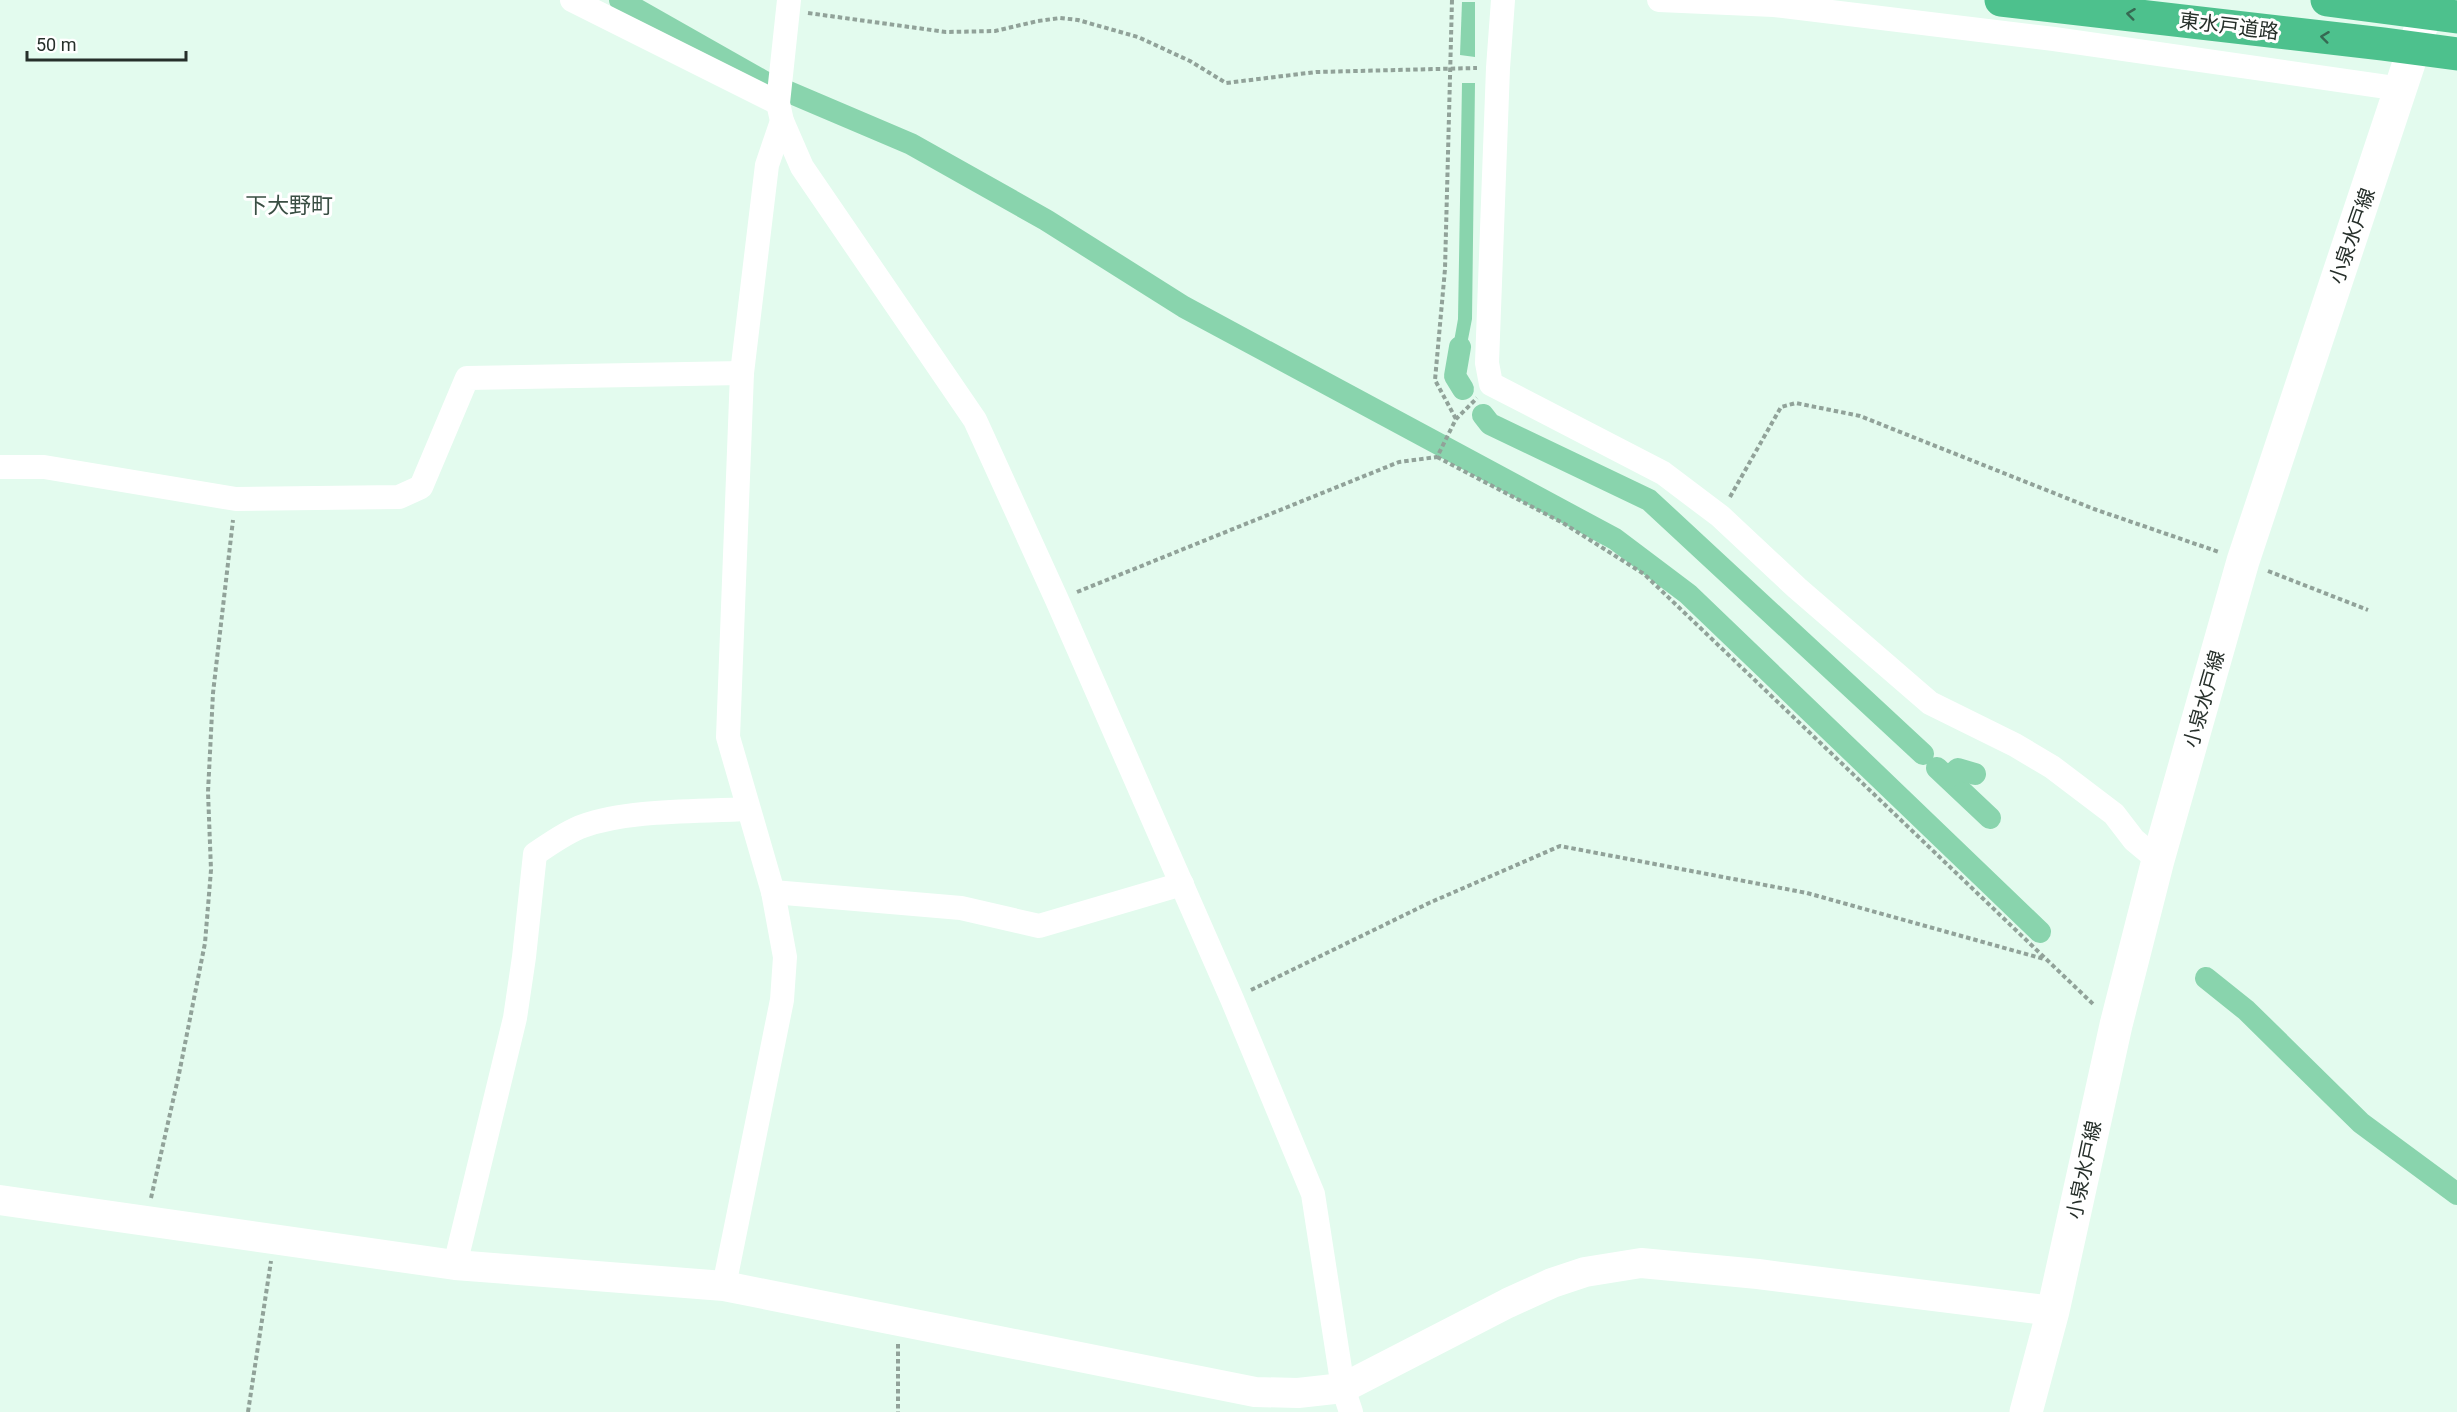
<svg xmlns="http://www.w3.org/2000/svg" width="2457" height="1412" viewBox="0 0 2457 1412" font-family="Roboto,'Noto Sans JP',sans-serif">
  <style>
    .water { fill: #89d4ad }
    .lines { fill: none; stroke-linecap: round; stroke-linejoin: round }
    .canal { stroke: #89d4ad; stroke-width: 22 }
    .path { stroke: #91a299; stroke-width: 4; stroke-dasharray: 4.5 3; stroke-linecap: butt }
    .minor { stroke: #fff; stroke-width: 24 }
    .tertiary { stroke: #fff; stroke-width: 30 }
    .secondary { stroke: #fff; stroke-width: 33 }
    .motorway { stroke: #4dc18d; stroke-width: 33 }
    .oneway { stroke: #366952 }
    .labels { text-anchor: middle; stroke-width: 6; stroke-linejoin: round; paint-order: stroke }
    .street-label { font-size: 20px; fill: #262f2a; stroke: #fff }
    .quarter-label { font-size: 22px; fill: #3a4f44; stroke: #fff }
  </style>
  <rect width="100%" height="100%" fill="#e3fbee"/>
  <!-- water -->
  <g class="water">
    <polygon points="1462,2 1475,2 1475,57 1460,55"/>
    <polygon points="1462,83 1475,83 1472,319 1461,375 1448,375 1458,319"/>
  </g>
  <g class="lines">
    <!-- canal -->
    <g class="canal">
      <polyline points="620,0 763,81 911,144 1046,220 1184,307 1615,539 1688,594 2040,932"/>
      <polyline points="1460,347 1455,376 1463,389"/>
      <polyline points="1483,415 1490,424 1649,500 1923,754"/>
      <polyline points="1937,768 1990,818"/>
      <polyline points="1948,778 1958,769 1975,774"/>
      <polyline points="2206,978 2246,1010 2361,1123 2457,1194"/>
    </g>
    <!-- path -->
    <g class="path">
      <polyline points="1452,0 1445,269 1435,380 1456,419"/>
      <polyline points="808,13 946,32 995,31 1038,21 1060,18 1078,20 1138,37 1190,61 1226,83 1316,72 1477,68"/>
      <polyline points="1437,457 1563,523 1644,574 2093,1004"/>
      <polyline points="1730,497 1781,407 1796,403 1860,416 2094,509 2219,552"/>
      <polyline points="2268,571 2368,610"/>
      <polyline points="1077,592 1399,462 1437,457 1456,419 1477,398"/>
      <polyline points="1251,990 1429,903 1560,846 1807,893 2044,959"/>
      <polyline points="151,1198 179,1074 205,943 211,870 208,792 213,693 233,520"/>
      <polyline points="898,1344 898,1412"/>
      <polyline points="248,1412 271,1261"/>
    </g>
    <!-- minor -->
    <g class="minor">
      <polyline points="572,0 778,103"/>
      <polyline points="789,0 778,103 782,121 802,167 975,420 1057,600 1232,999 1313,1194 1343,1388 1351,1412"/>
      <polyline points="1503,0 1498,68 1487,363 1491,384 1663,473 1720,516 1797,588 1930,703 2015,745 2052,767 2114,814 2134,840 2158,860"/>
      <polyline points="1659,0 1774,5 2054,39 2401,89"/>
      <polyline points="0,467 44,467 236,499 399,497 421,487 467,378 742,373"/>
      <polyline points="773,892 961,908 1039,926 1182,884"/>
      <path d="M455 1265 515 1018 524 957 535 854C550 844 566 832 583 826 630 809 698 812 748 809"/>
      <polyline points="724,1286 782,1000 785,957 773,892 728,737 742,373 767,165 782,121"/>
    </g>
    <!-- tertiary -->
    <polyline class="tertiary" points="0,1200 455,1265 724,1286 1255,1392 1298,1393 1343,1388 1508,1303 1552,1283 1585,1272 1641,1263 1758,1274 2053,1311"/>
    <!-- secondary -->
    <polyline class="secondary" points="2026,1412 2053,1311 2116,1025 2158,860 2243,561 2430,0"/>
    <!-- motorway -->
    <g class="motorway">
      <polyline points="2001,0 2383,44 2457,54"/>
      <polyline points="2327,0 2457,17"/>
    </g>
  </g>
  <!-- one-way arrows -->
  <defs><path id="oneway-chevron" d="M-2-3.5L2.5 0L-2 3.5" fill="none" stroke-width="1.6" stroke-linecap="round" stroke-linejoin="round" transform="scale(1.5)"/></defs>
  <g class="oneway">
    <use href="#oneway-chevron" transform="translate(2131 14) rotate(-173)"/>
    <use href="#oneway-chevron" transform="translate(2325 37) rotate(-173)"/>
  </g>
  <g class="labels">
    <!-- street labels -->
    <g class="street-label">
      <text transform="translate(2229 26) rotate(7)" y="7">東水戸道路</text>
      <text transform="translate(2352 236) rotate(-71)" y="7">小泉水戸線</text>
      <text transform="translate(2204 699) rotate(-74)" y="7">小泉水戸線</text>
      <text transform="translate(2084 1170) rotate(-78)" y="7">小泉水戸線</text>
    </g>
    <!-- quarter labels -->
    <g class="quarter-label">
      <text x="289" y="213">下大野町</text>
    </g>
  </g>
  <!-- scale -->
  <path d="M27 51v9h159v-9" fill="none" stroke="#262f2a" stroke-width="3"/>
  <text x="36" y="51" font-size="18" fill="#262f2a" stroke="#ffffff" stroke-width="4.5" paint-order="stroke">50 m</text>
</svg>
